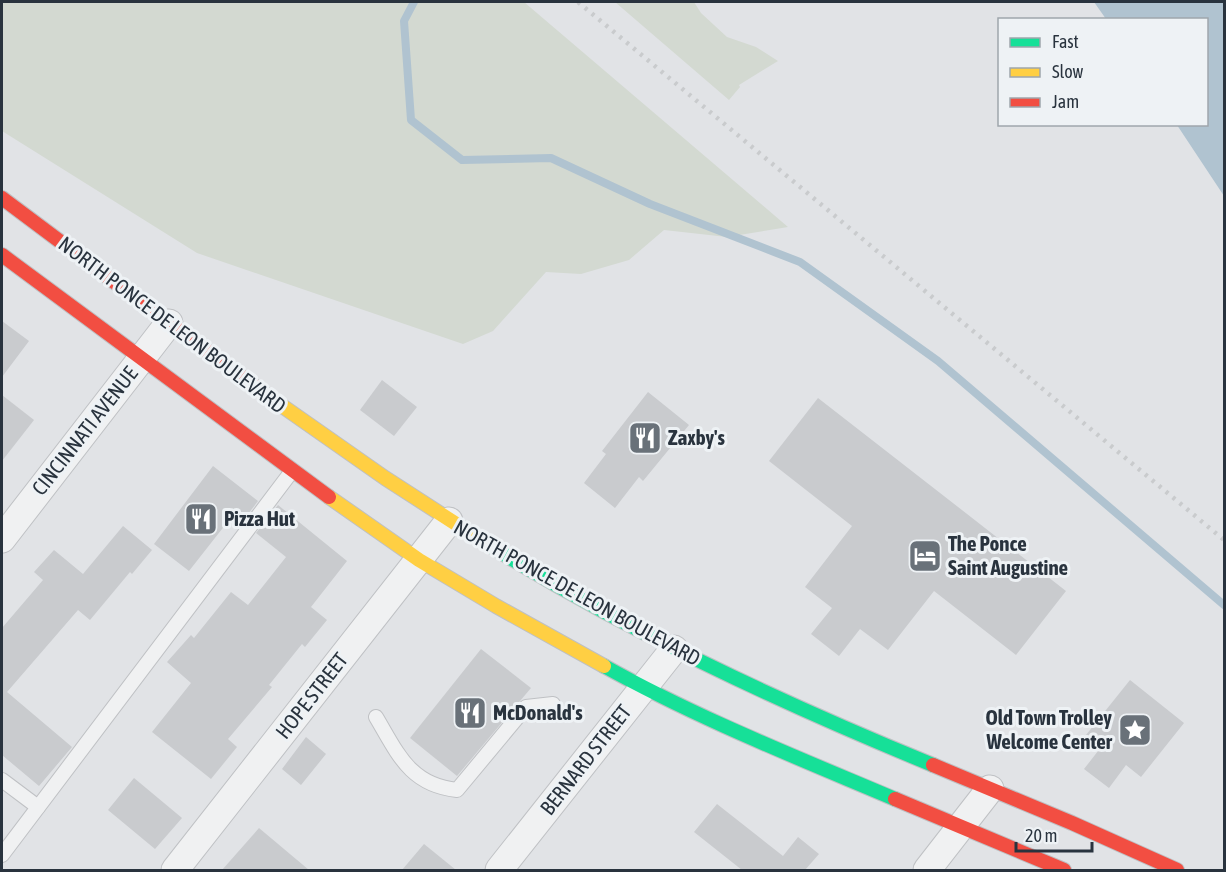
<svg xmlns="http://www.w3.org/2000/svg" width="1226" height="872" viewBox="0 0 1226 872" font-family="'Asap Condensed',sans-serif">
  <style>
    .green { fill: #d3d9d1 }
    .water { fill: #b0c3d0 }
    .lines { fill: none; stroke-linecap: round; stroke-linejoin: round }
    .stream { stroke: #b0c3d0; stroke-width: 8 }
    .building { fill: #c9cbce }
    .lane-casing { stroke: #bfc1c4; stroke-width: 16 }
    .street-casing { stroke: #bfc1c4; stroke-width: 29 }
    .fast-casing { stroke: #bec0c3; stroke-width: 16 }
    .slow-casing { stroke: #bec0c3; stroke-width: 16 }
    .jam-casing { stroke: #bec0c3; stroke-width: 16 }
    .lane { stroke: #f0f1f2; stroke-width: 14 }
    .street { stroke: #f0f1f2; stroke-width: 27 }
    .fast { stroke: #16e098; stroke-width: 14 }
    .slow { stroke: #ffcf43; stroke-width: 14 }
    .jam { stroke: #f24e42; stroke-width: 14 }
    .rail { stroke: #c9cbcd; stroke-width: 4.5; stroke-dasharray: 3 6; stroke-linecap: butt }
    .labels { text-anchor: middle; stroke-width: 6; stroke-linejoin: round; paint-order: stroke }
    .street-label { font-size: 21px; fill: #29333e; stroke: #eef2f5 }
    .poi-label { font-size: 21px; font-weight: bold; fill: #29333e; stroke: #eef2f5; text-anchor: start }
  </style>
  <rect width="100%" height="100%" fill="#e1e3e6"/>
  <!-- green -->
  <g class="green">
    <polygon points="2,2 524,2 788,227 727,237 664,230 629,260 581,274 546,272 493,331 463,344 197,253 2,131"/>
    <polygon points="615,2 694,2 701,13 727,37 756,47 778,61 739,85 740,87 729,100"/>
  </g>
  <!-- water -->
  <polygon class="water" points="1094,2 1224,2 1224,196 1177,125 1206,124 1206,20 1106,19"/>
  <g class="lines">
    <!-- stream -->
    <polyline class="stream" points="414,2 404,21 411,120 462,160 551,158 650,204 800,262 938,361 1224,605"/>
  </g>
  <!-- building -->
  <g class="building">
    <polygon points="2,321 29,341 2,377"/>
    <polygon points="382,380 417,407 394,436 360,410"/>
    <polygon points="648,392 689,425 643,481 639,477 615,508 584,483 606,454 602,451"/>
    <polygon points="2,395 34,420 2,461"/>
    <polygon points="818,398 1066,591 1016,655 934,591 888,650 860,629 839,656 811,634 832,608 805,587 852,526 769,461"/>
    <polygon points="213,466 258,501 242,522 233,515 189,571 154,544"/>
    <polygon points="278,505 347,561 311,607 327,620 305,647 302,644 269,685 272,687 228,739 237,747 211,779 152,732 191,683 167,662 191,635 194,638 231,592 248,605 286,557 256,533"/>
    <polygon points="123,526 152,550 132,574 130,572 90,620 78,610 7,692 72,747 39,786 2,755 2,628 43,580 34,572 54,550 83,574"/>
    <polygon points="481,649 531,688 457,776 410,738"/>
    <polygon points="1130,680 1184,723 1141,777 1126,765 1109,788 1084,769 1102,746 1086,735"/>
    <polygon points="306,737 326,754 301,785 282,769"/>
    <polygon points="134,778 182,818 155,849 108,810"/>
    <polygon points="717,804 783,856 798,837 819,854 805,870 742,870 694,832"/>
    <polygon points="259,828 309,870 222,870"/>
    <polygon points="424,844 456,870 402,870"/>
  </g>
  <g class="lines">
    <defs>
      <g id="lane">
        <path d="M376 717C398 754 410 785 457 790L526 707 553 704"/>
        <polyline points="2,780 38,807"/>
        <polyline points="2,855 292,471"/>
      </g>
      <g id="street">
        <polyline points="2,539 169,323"/>
        <polyline points="175,870 449,521"/>
        <polyline points="499,870 674,649"/>
        <polyline points="927,870 990,789"/>
      </g>
      <g id="fast">
        <path d="M481 540C625 630 777 701 933 765"/>
        <path d="M604 666C697 718 796 757 895 799"/>
      </g>
      <g id="slow">
        <polyline points="268,396 385,478 481,540"/>
        <polyline points="329,497 419,560 496,606 604,666"/>
      </g>
      <g id="jam">
        <polyline points="2,198 169,323"/>
        <polyline points="2,255 329,497"/>
        <polyline points="169,323 268,396"/>
        <polyline points="933,765 1072,823 1177,870"/>
        <polyline points="895,799 1064,870"/>
      </g>
    </defs>
    <!-- lane casing -->
    <use href="#lane" class="lane-casing"/>
    <!-- street casing -->
    <use href="#street" class="street-casing"/>
    <!-- fast casing -->
    <use href="#fast" class="fast-casing"/>
    <!-- slow casing -->
    <use href="#slow" class="slow-casing"/>
    <!-- jam casing -->
    <use href="#jam" class="jam-casing"/>
    <!-- lane -->
    <use href="#lane" class="lane"/>
    <!-- street -->
    <use href="#street" class="street"/>
    <!-- fast -->
    <use href="#fast" class="fast"/>
    <!-- slow -->
    <use href="#slow" class="slow"/>
    <!-- jam -->
    <use href="#jam" class="jam"/>
    <!-- rail -->
    <polyline class="rail" points="578,2 1224,540"/>
  </g>
  <!-- icons -->
  <defs>
    <symbol id="restaurant-square" viewBox="-11 -11 22 22"><rect x="-9" y="-9" width="18" height="18" rx="4" fill="#697179" stroke="#eef2f5"/><path d="M-5-6h1v4h1v-4h1v4h1v-4h1v5L-1.5 .5V6h-2V.5L-5-1ZM5-6V6H3V1.5H1.5Q1.5-4 5-6Z" fill="#fff"/></symbol>
    <symbol id="hotel-square" viewBox="-11 -11 22 22"><rect x="-9" y="-9" width="18" height="18" rx="4" fill="#697179" stroke="#eef2f5"/><path d="M-6-4.5h1.5V1H6V5H4.5V3h-9V5H-6ZM-4 0a1.8 1.8 0 1 1 3.6 0ZM.5 0V-2.5h3Q6-2.5 6 0Z" fill="#fff"/></symbol>
    <symbol id="sight-square" viewBox="-11 -11 22 22"><rect x="-9" y="-9" width="18" height="18" rx="4" fill="#697179" stroke="#eef2f5"/><path d="M0-6L1.8-2.2L6-1.7L2.9 1.2L3.7 5.4L0 3.3L-3.7 5.4L-2.9 1.2L-6-1.7L-1.8-2.2Z" fill="#fff"/></symbol>
  </defs>
  <g fill-rule="evenodd">
    <use href="#restaurant-square" x="626" y="419" width="38" height="38"/>
    <use href="#restaurant-square" x="182" y="500" width="38" height="38"/>
    <use href="#hotel-square" x="906" y="537" width="38" height="38"/>
    <use href="#restaurant-square" x="451" y="694" width="38" height="38"/>
    <use href="#sight-square" x="1116" y="711" width="38" height="38"/>
  </g>
  <g class="labels">
    <!-- street labels -->
    <g class="street-label">
      <text transform="translate(172 325) rotate(37)" y="7">NORTH PONCE DE LEON BOULEVARD</text>
      <text transform="translate(85 431) rotate(-52)" y="7">CINCINNATI AVENUE</text>
      <text transform="translate(577 593) rotate(29)" y="7">NORTH PONCE DE LEON BOULEVARD</text>
      <text transform="translate(312 696) rotate(-52)" y="7">HOPE STREET</text>
      <text transform="translate(586 760) rotate(-52)" y="7">BERNARD STREET</text>
    </g>
    <!-- poi labels -->
    <g class="poi-label">
      <text x="668" y="445">Zaxby's</text>
      <text x="224" y="526">Pizza Hut</text>
      <text x="948" y="551">The Ponce<tspan x="948" dy="24">Saint Augustine</tspan></text>
      <text x="493" y="720">McDonald's</text>
      <text x="1112" y="725" text-anchor="end">Old Town Trolley<tspan x="1112" dy="24">Welcome Center</tspan></text>
    </g>
  </g>
  <!-- border -->
  <rect width="1226" height="872" fill="none" stroke="#29333e" stroke-width="6"/>
  <!-- legend -->
  <rect x="998" y="18" width="210" height="108" fill="#eef2f5" stroke="#9fa6ac" stroke-width="1.5"/>
  <rect x="1010" y="38" width="30" height="9" fill="#16e098" stroke="#9fa6ac" stroke-width="1.5"/>
  <text x="1052" y="48" font-size="18" fill="#29333e">Fast</text>
  <rect x="1010" y="68" width="30" height="9" fill="#ffcf43" stroke="#9fa6ac" stroke-width="1.5"/>
  <text x="1052" y="78" font-size="18" fill="#29333e">Slow</text>
  <rect x="1010" y="98" width="30" height="9" fill="#f24e42" stroke="#9fa6ac" stroke-width="1.5"/>
  <text x="1052" y="108" font-size="18" fill="#29333e">Jam</text>
  <!-- scale -->
  <path d="M1016 842v9h76v-9" fill="none" stroke="#29333e" stroke-width="3"/>
  <text x="1025" y="842" font-size="18" fill="#29333e" stroke="#eef2f5" stroke-width="4.5" paint-order="stroke">20 m</text>
</svg>
